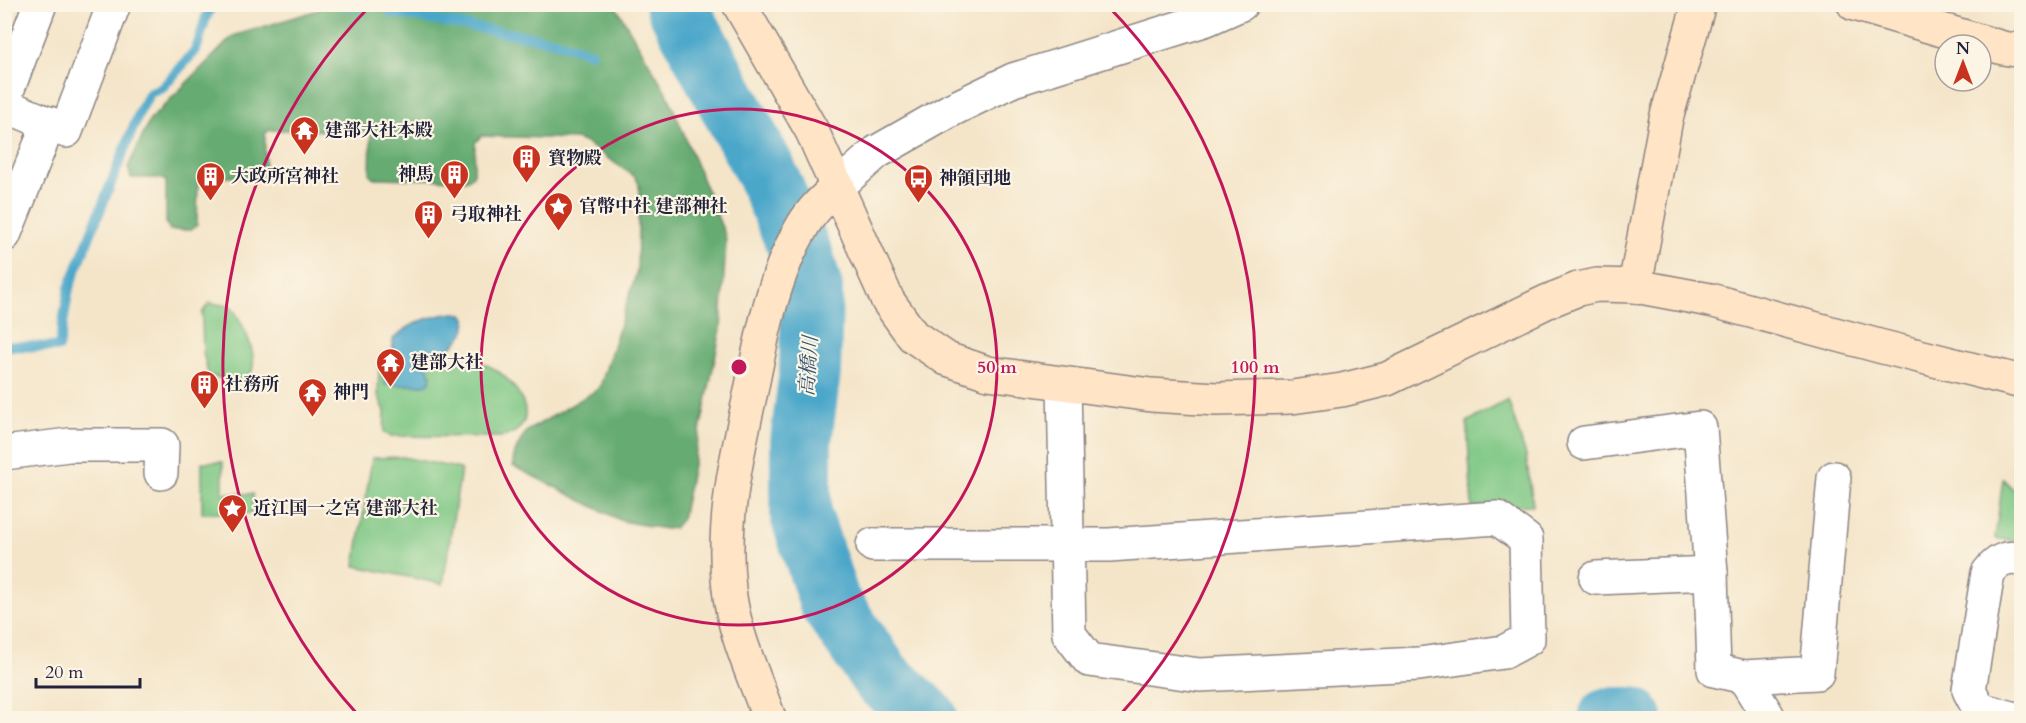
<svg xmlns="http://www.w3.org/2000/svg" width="2026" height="723" viewBox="0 0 2026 723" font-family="Cardo,'Noto Serif JP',serif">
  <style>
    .green { fill: #7ec784; stroke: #507460; stroke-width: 1.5 }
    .forest { fill: #66ac72; stroke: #446756; stroke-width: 1.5 }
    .water { fill: #4ca7ca; stroke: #376482; stroke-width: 1.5 }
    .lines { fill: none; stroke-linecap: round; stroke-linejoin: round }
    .stream { stroke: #4ca7ca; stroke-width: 10 }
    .river { stroke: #4ca7ca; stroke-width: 62 }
    .street-casing { stroke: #8b8482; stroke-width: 36 }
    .secondary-casing { stroke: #8b8482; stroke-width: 36 }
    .street { stroke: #fff; stroke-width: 33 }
    .secondary { stroke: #ffe4c6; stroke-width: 33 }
    .ring { fill: none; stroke: #c2185b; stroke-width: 3 }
    .labels { text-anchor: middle; stroke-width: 4.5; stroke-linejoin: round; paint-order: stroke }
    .poi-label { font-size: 18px; font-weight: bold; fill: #22223b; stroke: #fcf5e5; text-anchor: start }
    .water-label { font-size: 20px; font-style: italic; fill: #335774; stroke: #fcf5e5 }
    .centre { fill: #c2185b; stroke: #fcf5e5; stroke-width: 3 }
    .ring-label { font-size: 18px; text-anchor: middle; font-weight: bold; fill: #c2185b; stroke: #fcf5e5; stroke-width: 4.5; stroke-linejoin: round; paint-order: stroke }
  </style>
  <rect width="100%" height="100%" fill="#fcf5e5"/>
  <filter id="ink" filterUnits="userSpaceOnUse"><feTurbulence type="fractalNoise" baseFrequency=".0167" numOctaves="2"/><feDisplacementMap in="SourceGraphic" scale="12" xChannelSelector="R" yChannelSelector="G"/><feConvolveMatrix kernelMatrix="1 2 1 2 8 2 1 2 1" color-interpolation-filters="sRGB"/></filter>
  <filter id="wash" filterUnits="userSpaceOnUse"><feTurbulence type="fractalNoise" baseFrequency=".008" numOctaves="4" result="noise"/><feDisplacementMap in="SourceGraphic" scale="24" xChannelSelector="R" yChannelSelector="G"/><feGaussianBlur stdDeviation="1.35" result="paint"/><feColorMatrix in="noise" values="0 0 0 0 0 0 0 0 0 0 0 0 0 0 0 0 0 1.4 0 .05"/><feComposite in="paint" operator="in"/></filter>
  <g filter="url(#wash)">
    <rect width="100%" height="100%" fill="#f4e5c9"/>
    <!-- green -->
    <g class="green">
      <path d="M209 303 231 306C242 321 273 380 235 380 225 379 217 379 208 374L203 352 202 313Z"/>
      <path d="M470 362C476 363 483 363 489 366 516 379 548 426 502 437L391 436 384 433 385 411 378 395 379 367 382 363Z"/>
      <polygon points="1508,400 1526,456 1533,505 1472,507 1467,422"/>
      <polygon points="403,457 461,469 443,584 355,566 372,458"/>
      <polygon points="202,462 223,462 223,493 253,494 253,513 202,513"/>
      <polygon points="2003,479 2016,492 2021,494 2021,542 1995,538"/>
    </g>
    <!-- forest -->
    <path class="forest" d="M328 5H615L668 95 725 235 726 241 721 329 682 519 674 528 665 529 622 521 513 466C512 455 520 440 527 431L597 390 601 384 637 271 639 184 635 177 586 143 576 139 481 136 475 143 474 174 467 180 374 178 370 175 371 134 368 131 269 130 265 134V175L261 177H202L198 181 197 225 191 230H170L166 223V181L160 178H131L128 167 150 120 233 36 318 10Z"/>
    <!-- water -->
    <path class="water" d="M454 313 462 314 466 318C471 339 443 351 429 362L427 365 431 375 430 382 425 385H385L383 375 385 370 393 366C394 357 392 348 393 339 411 322 430 316 454 313Z"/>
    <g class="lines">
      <!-- stream -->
      <g class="stream">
        <polyline points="336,4 359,7"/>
        <polyline points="391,13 554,41 591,53"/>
        <polyline points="4,346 59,347 69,288 140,111 150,93 162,88 196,50 206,17 214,4"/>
      </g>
      <!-- river -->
      <g class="river">
        <polyline points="676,4 766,172 803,257 812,289 810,372 801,440 801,515 830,603 882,678 927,718"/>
        <polyline points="1609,718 1632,718"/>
      </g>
    </g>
  </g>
  <g filter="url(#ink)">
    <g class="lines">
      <defs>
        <g id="street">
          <polyline points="4,99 40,4"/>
          <polyline points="4,105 66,131 114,4"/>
          <polyline points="838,186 877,152 951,110 1013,80 1207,19 1241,4"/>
          <polyline points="4,235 49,123"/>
          <polyline points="1584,443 1700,428 1711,573 1714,670 1744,677 1769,718"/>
          <polyline points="4,453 69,445 162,445 161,473"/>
          <polyline points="873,545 1109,545 1497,518 1526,539 1528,639 1504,652 1419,664 1200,675 1089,660 1069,634 1064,384"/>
          <polyline points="1596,578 1711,573"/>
          <polyline points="1744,677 1817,673 1834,478"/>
          <path d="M2012 718 1979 709 1969 690 1988 573C1997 561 2006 556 2022 559"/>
        </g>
        <g id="secondary">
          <polyline points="739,4 812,131 888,301 913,336 947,359 988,373 1151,395 1217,399 1292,397 1342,390 1387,379 1546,302 1578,289 1597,285 1635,286 1710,300 1879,346 2022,382"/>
          <polyline points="1854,4 2003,48 2022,51"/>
          <polyline points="1635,286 1666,119 1699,4"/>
          <path d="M769 718C754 675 734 635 729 589 721 523 737 455 751 391 762 336 773 276 802 227 811 211 825 198 838 186"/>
        </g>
      </defs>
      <!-- street casing -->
      <use href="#street" class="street-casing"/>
      <!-- secondary casing -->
      <use href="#secondary" class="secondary-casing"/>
      <!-- street -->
      <use href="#street" class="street"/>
      <!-- secondary -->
      <use href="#secondary" class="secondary"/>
    </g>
  </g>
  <!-- distance rings -->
  <g class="ring">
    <circle cx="739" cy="367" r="258"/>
    <path d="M359 716A516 516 0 0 1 371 5M1107 5A516 516 0 0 1 1119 716"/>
  </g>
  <!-- icons -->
  <defs>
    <symbol id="temple-pin" viewBox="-11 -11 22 30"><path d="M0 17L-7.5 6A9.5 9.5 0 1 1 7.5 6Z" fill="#c8321e" stroke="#fcf5e5"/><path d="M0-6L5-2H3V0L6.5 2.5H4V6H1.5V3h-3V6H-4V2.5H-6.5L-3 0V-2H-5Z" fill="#fff"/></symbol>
    <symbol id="building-pin" viewBox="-11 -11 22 30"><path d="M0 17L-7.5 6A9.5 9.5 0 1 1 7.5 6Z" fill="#c8321e" stroke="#fcf5e5"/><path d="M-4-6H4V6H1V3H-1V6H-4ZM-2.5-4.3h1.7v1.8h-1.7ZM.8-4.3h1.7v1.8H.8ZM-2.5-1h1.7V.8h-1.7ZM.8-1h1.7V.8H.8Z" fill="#fff"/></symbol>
    <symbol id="bus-pin" viewBox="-11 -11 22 30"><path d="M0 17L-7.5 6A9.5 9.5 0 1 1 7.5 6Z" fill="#c8321e" stroke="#fcf5e5"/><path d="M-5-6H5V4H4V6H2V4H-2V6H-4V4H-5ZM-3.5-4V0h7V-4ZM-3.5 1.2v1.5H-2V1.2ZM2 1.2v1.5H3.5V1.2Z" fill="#fff"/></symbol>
    <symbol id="sight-pin" viewBox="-11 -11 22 30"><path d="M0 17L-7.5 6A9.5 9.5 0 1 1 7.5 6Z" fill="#c8321e" stroke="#fcf5e5"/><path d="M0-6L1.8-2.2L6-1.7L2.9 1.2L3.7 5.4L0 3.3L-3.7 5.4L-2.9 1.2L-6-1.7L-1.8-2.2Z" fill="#fff"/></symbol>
  </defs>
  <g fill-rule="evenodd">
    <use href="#temple-pin" x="288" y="114" width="33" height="45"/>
    <use href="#building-pin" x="510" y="142" width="33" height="45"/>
    <use href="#building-pin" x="438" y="158" width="33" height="45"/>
    <use href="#building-pin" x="194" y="160" width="33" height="45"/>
    <use href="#bus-pin" x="902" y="162" width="33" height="45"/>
    <use href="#sight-pin" x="542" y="190" width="33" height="45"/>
    <use href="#building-pin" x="412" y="198" width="33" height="45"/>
    <use href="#temple-pin" x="374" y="346" width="33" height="45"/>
    <use href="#building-pin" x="188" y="368" width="33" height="45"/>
    <use href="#temple-pin" x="296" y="376" width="33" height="45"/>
    <use href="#sight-pin" x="216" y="492" width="33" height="45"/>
  </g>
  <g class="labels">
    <!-- poi labels -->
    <g class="poi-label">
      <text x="325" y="136">建部大社本殿</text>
      <text x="548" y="164">寳物殿</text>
      <text x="434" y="180" text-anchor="end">神馬</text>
      <text x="231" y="182">大政所宮神社</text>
      <text x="939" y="184">神領団地</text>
      <text x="579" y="212">官幣中社 建部神社</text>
      <text x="450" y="220">弓取神社</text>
      <text x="411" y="368">建部大社</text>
      <text x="225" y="390">社務所</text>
      <text x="333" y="398">神門</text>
      <text x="253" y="514">近江国一之宮 建部大社</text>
    </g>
    <!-- water labels -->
    <g class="water-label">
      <text transform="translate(808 366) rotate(-86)" y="7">高橋川</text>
    </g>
  </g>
  <circle cx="739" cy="367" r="9" class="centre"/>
  <g class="ring-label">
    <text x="997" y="373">50 m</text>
    <text x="1255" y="373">100 m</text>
  </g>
  <!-- margin -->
  <rect width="2026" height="723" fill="none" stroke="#fcf5e5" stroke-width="24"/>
  <!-- north arrow -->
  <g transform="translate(1963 63)"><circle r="28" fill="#fcf5e5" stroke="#a5a1a1" stroke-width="1.5"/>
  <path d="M0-4.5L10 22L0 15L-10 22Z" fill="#c8321e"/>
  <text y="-9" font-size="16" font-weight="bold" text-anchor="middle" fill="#22223b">N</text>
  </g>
  <!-- scale -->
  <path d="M36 678v9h104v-9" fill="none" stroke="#22223b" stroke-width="3"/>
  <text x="45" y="678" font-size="18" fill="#22223b" stroke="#fcf5e5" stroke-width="4.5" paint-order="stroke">20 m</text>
</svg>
